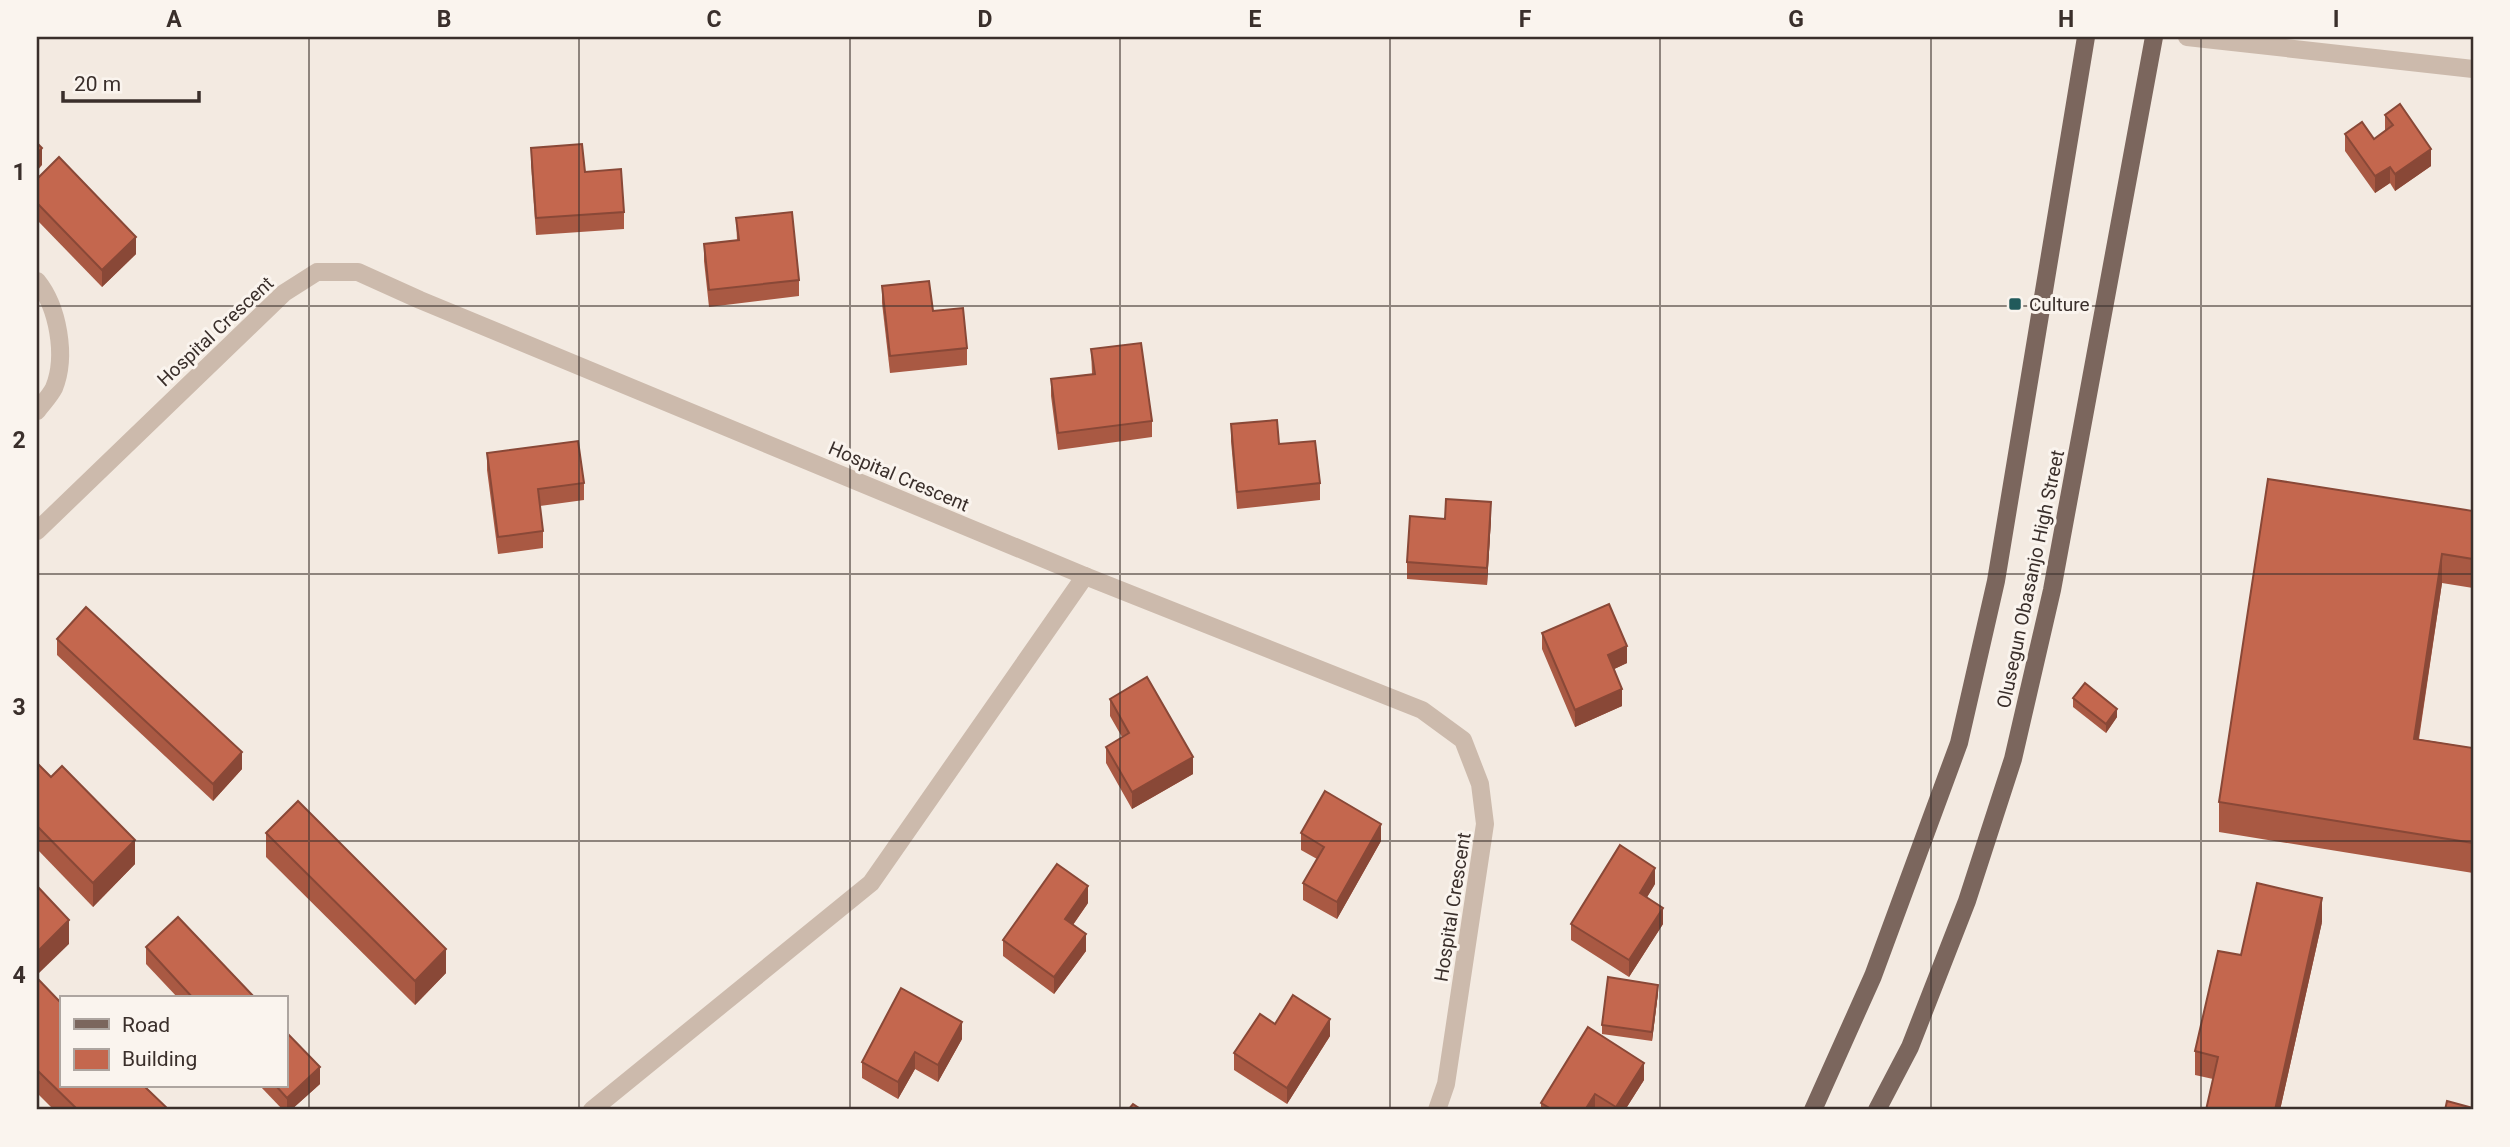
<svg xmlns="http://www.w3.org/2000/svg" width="2510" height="1147" viewBox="0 0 2510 1147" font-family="Roboto,sans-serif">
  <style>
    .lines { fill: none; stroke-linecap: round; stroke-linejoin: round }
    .minor { stroke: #ccbaac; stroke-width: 18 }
    .major { stroke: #7b665d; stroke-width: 18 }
    .wall { fill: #a95943 }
    .shaded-wall { fill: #894837 }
    .building { fill: #c4674e; stroke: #894837; stroke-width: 2 }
    .grid { fill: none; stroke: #3a2f2b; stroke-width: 2; stroke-opacity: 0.55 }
    .poi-dot { fill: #215a5b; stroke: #faf4ee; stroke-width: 2.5 }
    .labels { text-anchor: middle; stroke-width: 6; stroke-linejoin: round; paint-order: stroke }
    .poi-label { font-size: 19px; fill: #3a2f2b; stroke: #faf4ee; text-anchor: start }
    .street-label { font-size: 19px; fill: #3a2f2b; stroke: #faf4ee }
    .neatline { fill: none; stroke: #3a2f2b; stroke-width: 2.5 }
    .grid-label { font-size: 23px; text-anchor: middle; font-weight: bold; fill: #3a2f2b }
  </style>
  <rect width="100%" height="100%" fill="#f3eae1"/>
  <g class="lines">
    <!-- minor -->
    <g class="minor">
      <polyline points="2187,37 2473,69"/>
      <path d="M37 281C58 307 67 356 54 388 50 396 42 404 37 411"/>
      <polyline points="37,531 284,293 317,272 358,272 420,300 1085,576 1422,710 1463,740 1480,784 1485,824 1446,1084 1437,1110"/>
      <polyline points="592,1110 871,883 1085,576"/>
    </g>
    <!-- major -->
    <g class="major">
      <polyline points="1813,1110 1873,976 1959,743 1996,581 2086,37"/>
      <polyline points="1877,1110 1910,1047 1967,901 2013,759 2052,590 2154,37"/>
    </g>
  </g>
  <!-- wall -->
  <g class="wall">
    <polygon points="2385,115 2431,166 2395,191 2390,183 2375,193 2345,151 2345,134 2374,139 2385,131"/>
    <polygon points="531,148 624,212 624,229 536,235 531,165"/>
    <polygon points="37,179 136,254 102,287 37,220"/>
    <polygon points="736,218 799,280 799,296 709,307 704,261 704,244 737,240"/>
    <polygon points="882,286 933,311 967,348 967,365 890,373 882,303"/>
    <polygon points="1091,349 1152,421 1152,437 1058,450 1051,396 1051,379 1092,374"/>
    <polygon points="1231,424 1279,444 1320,483 1320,500 1237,509 1231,441"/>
    <polygon points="487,453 584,483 584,500 540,506 543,531 543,548 498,554 487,470"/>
    <polygon points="2473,511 2473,588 2442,583 2419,739 2473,748 2473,873 2219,832 2219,802"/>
    <polygon points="1445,519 1491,519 1487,585 1407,579 1407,562"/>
    <polygon points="1542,633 1627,663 1614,669 1622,706 1575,727 1542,649"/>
    <polygon points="57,639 242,769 213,801 57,655"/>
    <polygon points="2073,698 2117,717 2106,733 2073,707"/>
    <polygon points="1110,699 1193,774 1132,809 1106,763 1106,747 1122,737 1110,716"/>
    <polygon points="37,763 135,864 93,907 37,849"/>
    <polygon points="266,833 446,973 415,1005 266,857"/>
    <polygon points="1301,833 1381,841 1337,919 1303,900 1303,883 1317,859 1301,850"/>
    <polygon points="1655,884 1647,897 1663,924 1629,977 1571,940 1571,924"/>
    <polygon points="1088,903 1073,925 1086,951 1054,994 1003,956 1003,940"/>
    <polygon points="2322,922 2280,1110 2206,1110 2213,1079 2195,1075 2195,1051"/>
    <polygon points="146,947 255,998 178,998 146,964"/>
    <polygon points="37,979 169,1110 54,1110 37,1093"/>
    <polygon points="1658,993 1652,1041 1602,1034 1602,1025"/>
    <polygon points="1275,1024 1330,1036 1287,1104 1234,1070 1234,1053"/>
    <polygon points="962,1039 938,1082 915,1069 898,1099 862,1078 862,1062"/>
    <polygon points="1644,1080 1625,1110 1541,1110 1541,1103"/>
    <polygon points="320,1084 291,1110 283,1110 260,1086"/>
  </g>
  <!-- shaded-wall -->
  <g class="shaded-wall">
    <polygon points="42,148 42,165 37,171 37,154"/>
    <polygon points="2431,149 2431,166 2395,191 2395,174"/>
    <polygon points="2390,167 2390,183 2375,193 2375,176"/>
    <polygon points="136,237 136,254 102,287 102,270"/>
    <polygon points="1491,502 1491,519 1487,585 1487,568"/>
    <polygon points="2442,554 2442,583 2414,768 2414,739"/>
    <polygon points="1627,646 1627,663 1608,672 1608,655"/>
    <polygon points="1622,689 1622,706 1575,727 1575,710"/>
    <polygon points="2117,709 2117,717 2106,733 2106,724"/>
    <polygon points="242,752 242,769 213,801 213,784"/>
    <polygon points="1193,757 1193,774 1132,809 1132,792"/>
    <polygon points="1381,824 1381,841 1337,919 1337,902"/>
    <polygon points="135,840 135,864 93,907 93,883"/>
    <polygon points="1655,868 1655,884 1640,909 1640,893"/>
    <polygon points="1088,886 1088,903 1065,936 1065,919"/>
    <polygon points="2322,898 2322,922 2280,1110 2275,1110"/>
    <polygon points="1663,908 1663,924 1629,977 1629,960"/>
    <polygon points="69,920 69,944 37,975 37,952"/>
    <polygon points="1086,934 1086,951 1054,994 1054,977"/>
    <polygon points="446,949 446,973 415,1005 415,981"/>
    <polygon points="1658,985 1658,993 1652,1041 1652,1032"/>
    <polygon points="1330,1019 1330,1036 1287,1104 1287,1088"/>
    <polygon points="962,1022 962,1039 938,1082 938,1065"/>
    <polygon points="915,1052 915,1069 898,1099 898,1082"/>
    <polygon points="1644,1063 1644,1080 1625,1110 1616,1110 1616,1107"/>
    <polygon points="320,1067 320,1084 291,1110 287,1110 287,1098"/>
    <polygon points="1595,1094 1595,1110 1585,1110"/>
  </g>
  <!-- building -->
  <g class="building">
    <polygon points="2400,104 2431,149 2395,174 2390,167 2375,176 2345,134 2362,122 2374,139 2393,125 2385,115"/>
    <polygon points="37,143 42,148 37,154"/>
    <polygon points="582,144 585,172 621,169 624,212 536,218 531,148"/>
    <polygon points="59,157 136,237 102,270 37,203 37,179"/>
    <polygon points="792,212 799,280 709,290 704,244 739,240 736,218"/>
    <polygon points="929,281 933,311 963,308 967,348 890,356 882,286"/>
    <polygon points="1141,343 1152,421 1058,433 1051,379 1095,374 1091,349"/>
    <polygon points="1277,420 1279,444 1315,441 1320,483 1237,492 1231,424"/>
    <polygon points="578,441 584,483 538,489 543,531 498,537 487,453"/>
    <polygon points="2268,479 2473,511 2473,559 2442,554 2414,739 2473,748 2473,843 2219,802"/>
    <polygon points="1446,499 1491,502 1487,568 1407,562 1410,516 1445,519"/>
    <polygon points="1609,604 1627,646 1608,655 1622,689 1575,710 1542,633"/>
    <polygon points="86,607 242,752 213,784 57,639"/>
    <polygon points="1147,677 1193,757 1132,792 1106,747 1129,733 1110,699"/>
    <polygon points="2085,683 2117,709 2106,724 2073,698"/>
    <polygon points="37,763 51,777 62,766 135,840 93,883 37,826"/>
    <polygon points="1325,791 1381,824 1337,902 1303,883 1324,847 1301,833"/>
    <polygon points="298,801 446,949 415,981 266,833"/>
    <polygon points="1620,845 1655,868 1640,893 1663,908 1629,960 1571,924"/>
    <polygon points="1057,864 1088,886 1065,919 1086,934 1054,977 1003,940"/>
    <polygon points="2257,883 2322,898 2275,1110 2206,1110 2218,1057 2195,1051 2218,951 2241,955"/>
    <polygon points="37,886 69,920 37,952"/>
    <polygon points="178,917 255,998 193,998 146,947"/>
    <polygon points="1608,977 1658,985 1652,1032 1602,1025"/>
    <polygon points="37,978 61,1003 61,1086 144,1086 169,1110 78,1110 37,1070"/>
    <polygon points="901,988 962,1022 938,1065 915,1052 898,1082 862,1062"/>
    <polygon points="1293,995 1330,1019 1287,1088 1234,1053 1260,1014 1275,1024"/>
    <polygon points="1588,1027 1644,1063 1616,1107 1595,1094 1585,1110 1553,1110 1541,1103"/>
    <polygon points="285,1031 320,1067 287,1098 276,1086 285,1086"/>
    <polygon points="2447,1101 2473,1108 2473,1110 2445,1110"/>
    <polygon points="1133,1104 1142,1110 1128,1110"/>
  </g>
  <!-- grid -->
  <path class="grid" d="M309 37V1110M579 37V1110M850 37V1110M1120 37V1110M1390 37V1110M1660 37V1110M1931 37V1110M2201 37V1110M37 306H2473M37 574H2473M37 841H2473"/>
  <!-- markers -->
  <rect class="poi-dot" x="2008" y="297" width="14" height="14" rx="3.5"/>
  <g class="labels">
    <!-- poi labels -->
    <g class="poi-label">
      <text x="2029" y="311">Culture</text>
    </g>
    <!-- street labels -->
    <g class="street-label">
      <text transform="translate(215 331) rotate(-43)" y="7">Hospital Crescent</text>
      <text transform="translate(899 476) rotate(23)" y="7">Hospital Crescent</text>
      <text transform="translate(2030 579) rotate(-78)" y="7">Olusegun Obasanjo High Street</text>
      <text transform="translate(1452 907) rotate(-81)" y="7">Hospital Crescent</text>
    </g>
  </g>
  <!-- border -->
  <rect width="2510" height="1147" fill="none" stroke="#faf4ee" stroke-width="77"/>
  <!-- legend -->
  <rect x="60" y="996" width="228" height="91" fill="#faf4ee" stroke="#ada5a0" stroke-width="2"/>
  <rect x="74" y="1019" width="35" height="10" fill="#7b665d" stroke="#ada5a0" stroke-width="2"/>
  <text x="122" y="1032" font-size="21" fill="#3a2f2b">Road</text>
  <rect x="74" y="1049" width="35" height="21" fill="#c4674e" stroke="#ada5a0" stroke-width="2"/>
  <text x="122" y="1066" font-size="21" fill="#3a2f2b">Building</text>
  <!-- scale -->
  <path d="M63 91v10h136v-10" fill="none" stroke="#3a2f2b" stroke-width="3.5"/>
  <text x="74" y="91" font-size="21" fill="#3a2f2b" stroke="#faf4ee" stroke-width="5" paint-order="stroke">20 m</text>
  <rect x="38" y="38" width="2434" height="1070" class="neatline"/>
  <g class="grid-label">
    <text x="174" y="27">A</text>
    <text x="444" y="27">B</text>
    <text x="714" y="27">C</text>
    <text x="985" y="27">D</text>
    <text x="1255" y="27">E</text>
    <text x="1525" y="27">F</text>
    <text x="1796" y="27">G</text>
    <text x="2066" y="27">H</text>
    <text x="2336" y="27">I</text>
    <text x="19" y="180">1</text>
    <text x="19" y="448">2</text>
    <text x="19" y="715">3</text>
    <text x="19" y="983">4</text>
  </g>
</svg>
